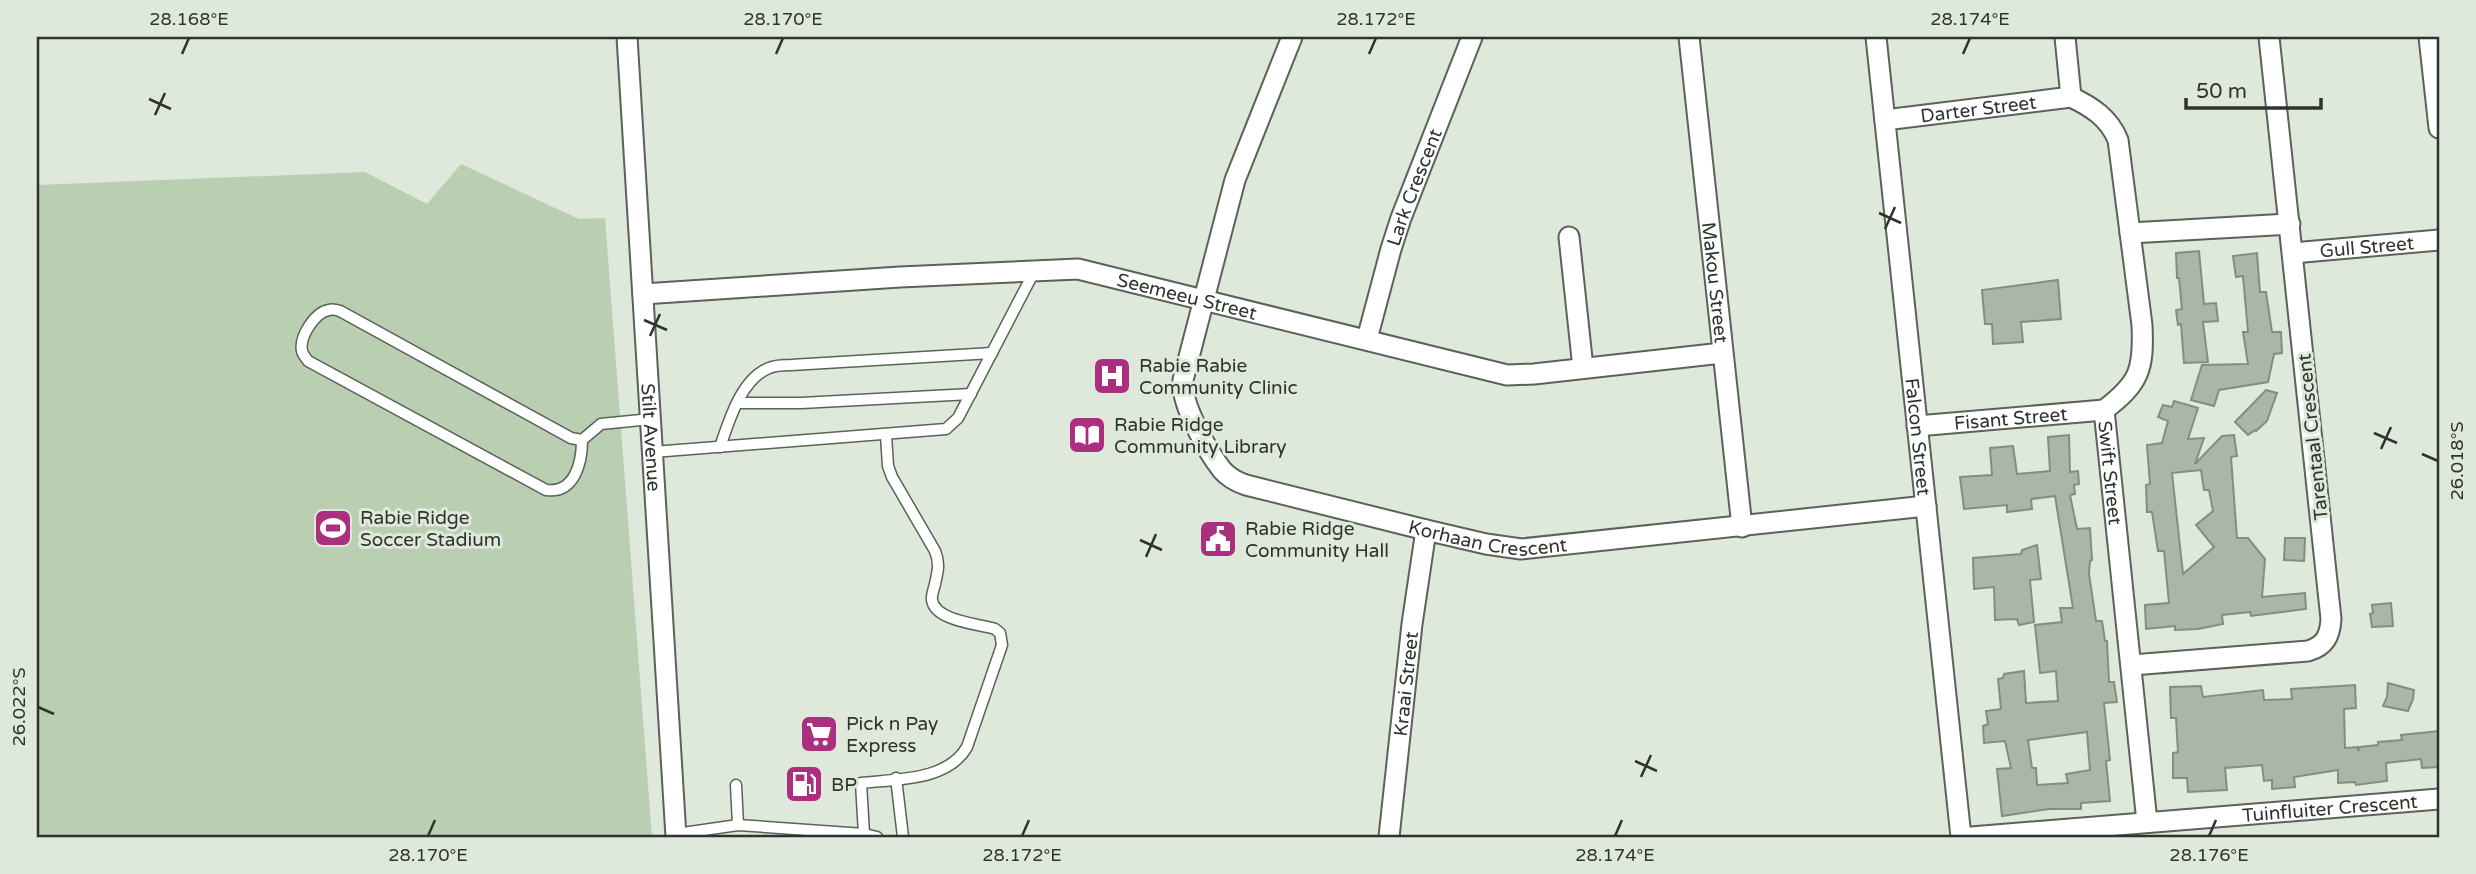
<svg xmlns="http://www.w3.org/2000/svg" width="2476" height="874" viewBox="0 0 2476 874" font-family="'Varela Round',sans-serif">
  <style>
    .green { fill: #bacfb1 }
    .building { fill: #acb6a8; stroke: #848d80; stroke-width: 2; fill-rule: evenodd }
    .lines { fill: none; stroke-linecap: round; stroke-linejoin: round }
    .service-casing { stroke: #5a6357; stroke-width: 13 }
    .minor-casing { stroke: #5a6357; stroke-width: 23 }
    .service { stroke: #fff; stroke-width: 10 }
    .minor { stroke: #fff; stroke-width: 19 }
    .ticks { fill: none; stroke: #2f332e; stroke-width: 2.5 }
    .labels { text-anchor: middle; stroke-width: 6; stroke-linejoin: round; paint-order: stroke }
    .street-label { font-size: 19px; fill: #2f332e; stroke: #dfe9db }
    .poi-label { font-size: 19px; fill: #2f332e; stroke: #dfe9db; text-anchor: start }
    .neatline { fill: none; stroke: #2f332e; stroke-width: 2.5 }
    .ticks-label { font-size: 18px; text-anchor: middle; fill: #2f332e }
  </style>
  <rect width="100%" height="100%" fill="#dfe9db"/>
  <!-- green -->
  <polygon class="green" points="461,164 579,219 605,218 652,837 37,837 37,185 365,172 427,204"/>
  <!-- building -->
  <g class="building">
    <polygon points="2199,251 2204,304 2216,303 2218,321 2203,322 2208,362 2184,363 2181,324 2178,325 2176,310 2182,309 2179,278 2177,278 2176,253"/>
    <polygon points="2257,253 2260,292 2266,292 2272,332 2281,332 2282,353 2274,354 2268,382 2219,390 2214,406 2191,400 2202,365 2248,364 2243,332 2248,332 2243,276 2236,277 2233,256"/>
    <polygon points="2058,280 2061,319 2021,322 2023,342 1993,344 1992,324 1985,324 1982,290"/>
    <polygon points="2266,390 2277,393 2267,421 2256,431 2255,430 2248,435 2235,422"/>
    <path d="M2174 401 2198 408 2188 439 2204 438 2195 464 2222 436 2234 435 2237 456 2231 457 2237 538H2248L2265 559 2262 597 2305 593 2306 609 2251 616 2250 612 2222 615 2223 624 2198 629 2175 630V626L2146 629 2145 605 2169 603 2164 551H2158L2152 512H2147L2146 485 2150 484 2147 445 2162 443 2168 421 2158 417 2163 405 2172 407ZM2201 470 2204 490H2209L2213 511 2196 525 2214 547 2183 574 2172 473Z"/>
    <path d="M2069 435 2070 472 2078 471 2079 484 2074 485 2075 494 2070 495 2077 529 2090 528 2092 560 2090 561 2089 574 2096 621H2102L2105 641H2107L2109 682H2114L2117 702 2104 703 2110 760 2106 761 2110 801 2081 803V809H2049L2002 816 1997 769 2011 768 2005 741 1984 743 1983 726 1988 724 1986 711 2001 709 1998 679 2003 678 2004 674 2024 671 2026 703 2058 701 2056 671 2040 673 2035 625 2062 622 2060 608H2073L2055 496 2031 499 2032 509 2007 512V505L1964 509 1960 477 1992 475 1990 448 2013 446 2017 474 2050 471 2048 437ZM2087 732 2090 770 2066 774 2068 783 2037 785 2036 768H2032L2028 740Z"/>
    <polygon points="2285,538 2305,538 2304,561 2284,560"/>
    <polygon points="2037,545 2041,579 2030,580 2034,622 2019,625 2017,619 1995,620 1994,587 1974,589 1973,558 2021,554 2022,550"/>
    <polygon points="2391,603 2393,626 2372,627 2370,614 2373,613 2372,605"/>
    <polygon points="2388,683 2414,690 2413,699 2408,711 2383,706 2387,697"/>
    <polygon points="2355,685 2356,708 2344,709 2345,748 2358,747 2358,751 2360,747 2378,745 2378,742 2402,740 2401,735 2439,731 2439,767 2422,768 2421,759 2386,763 2387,781 2356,785 2355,782 2338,783 2338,770 2294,777 2295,787 2272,789 2272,780 2264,781 2262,765 2225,768 2227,790 2188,792 2187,778 2173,778 2173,753 2178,752 2176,718 2171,718 2170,687 2201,686 2203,697 2263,690 2264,700 2292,699 2291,689"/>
  </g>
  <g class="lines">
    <defs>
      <g id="service">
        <polyline points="738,403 801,403 971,394"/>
        <path d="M582 440C582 462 575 494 546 490L308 361C306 358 303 355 302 351 299 337 315 312 329 310 332 309 337 310 340 311L571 438 582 440 601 424 651 419"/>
        <path d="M720 447C729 421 741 379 769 368 776 365 784 365 791 365L992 353"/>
        <polyline points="653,452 946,429 958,418 1035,270"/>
        <polyline points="896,778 903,837"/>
        <polyline points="736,785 738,825"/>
        <polyline points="676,834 738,825 864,834 877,837"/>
        <path d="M864 834 861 783C896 779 948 781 967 747L1002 645 1000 633 995 629C979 624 935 621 932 600 931 595 934 589 935 584 938 571 940 563 935 551L892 477 888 466 886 435"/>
      </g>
      <g id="minor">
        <path id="s1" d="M627 37 676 837"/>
        <path id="s2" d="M1292 37 1235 180 1183 380C1180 403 1208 452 1222 470 1229 478 1237 482 1246 485L1426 530 1486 544 1521 549 1926 506"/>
        <path id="s3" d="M1689 37 1742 527"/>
        <path id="s4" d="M1876 37 1961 837"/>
        <polyline points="2065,37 2071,97"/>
        <polyline points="2429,37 2439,128"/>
        <path d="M2071 97C2092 107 2109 118 2118 140L2142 325C2144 369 2140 383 2104 410"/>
        <path id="s5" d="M1885 120 2071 97"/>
        <polyline points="2130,233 2290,224"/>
        <polyline points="1569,237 1583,368"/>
        <path id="s6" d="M2293 253 2439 240"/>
        <path id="s7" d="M643 294 900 277 1078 269 1507 375 1534 374 1722 353"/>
        <path id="s8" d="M1367 339 1391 249 1401 218 1472 37"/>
        <path id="s9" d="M2104 410 2147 822"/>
        <path id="s10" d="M1917 426 2104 410"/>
        <path d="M2132 665 2308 651C2325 646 2330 636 2331 619L2269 37"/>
        <path id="s11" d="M1389 837 1412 624 1426 530"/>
        <path id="s12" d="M1971 837 2439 799"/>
      </g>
    </defs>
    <!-- service casing -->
    <use href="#service" class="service-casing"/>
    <!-- minor casing -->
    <use href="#minor" class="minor-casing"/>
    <!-- service -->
    <use href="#service" class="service"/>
    <!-- minor -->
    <use href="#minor" class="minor"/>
  </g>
  <!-- ticks -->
  <path class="ticks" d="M182 54 189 38M776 54 783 38M1369 54 1376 38M1963 54 1970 38M149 99 171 109M155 115 165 93M1879 213 1901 223M1885 229 1895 207M644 320 667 330M650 336 660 314M2374 433 2397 443M2381 449 2391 427M2422 454 2438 461M1140 540 1162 550M1146 557 1156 534M38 707 54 714M1635 761 1657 771M1641 777 1651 755M428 836 435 820M1022 836 1029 820M1615 836 1622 820M2209 836 2216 820"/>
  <!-- icons -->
  <defs>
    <symbol id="hospital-square" viewBox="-11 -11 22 22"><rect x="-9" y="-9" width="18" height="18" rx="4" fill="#ac2e7e" stroke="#dfe9db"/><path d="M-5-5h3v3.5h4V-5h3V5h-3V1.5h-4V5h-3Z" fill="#fff"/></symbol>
    <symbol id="library-square" viewBox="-11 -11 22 22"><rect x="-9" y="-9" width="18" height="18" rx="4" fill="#ac2e7e" stroke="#dfe9db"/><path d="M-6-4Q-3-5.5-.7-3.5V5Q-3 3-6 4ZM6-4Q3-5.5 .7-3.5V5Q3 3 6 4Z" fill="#fff"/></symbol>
    <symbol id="stadium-square" viewBox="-11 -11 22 22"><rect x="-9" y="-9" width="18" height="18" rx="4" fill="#ac2e7e" stroke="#dfe9db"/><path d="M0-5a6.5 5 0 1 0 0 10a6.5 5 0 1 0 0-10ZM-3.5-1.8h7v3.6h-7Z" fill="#fff"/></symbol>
    <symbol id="civic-square" viewBox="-11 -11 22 22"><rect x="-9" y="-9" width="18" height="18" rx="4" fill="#ac2e7e" stroke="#dfe9db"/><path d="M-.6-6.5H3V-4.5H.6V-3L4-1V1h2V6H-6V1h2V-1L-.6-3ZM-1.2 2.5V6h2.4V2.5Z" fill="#fff"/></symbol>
    <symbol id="supermarket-square" viewBox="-11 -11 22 22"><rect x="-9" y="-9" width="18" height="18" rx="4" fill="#ac2e7e" stroke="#dfe9db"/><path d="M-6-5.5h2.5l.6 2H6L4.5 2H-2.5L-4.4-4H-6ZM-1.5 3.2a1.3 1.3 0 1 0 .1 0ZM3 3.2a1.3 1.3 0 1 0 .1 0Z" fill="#fff"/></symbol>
    <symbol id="fuel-square" viewBox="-11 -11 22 22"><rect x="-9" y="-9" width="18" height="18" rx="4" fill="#ac2e7e" stroke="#dfe9db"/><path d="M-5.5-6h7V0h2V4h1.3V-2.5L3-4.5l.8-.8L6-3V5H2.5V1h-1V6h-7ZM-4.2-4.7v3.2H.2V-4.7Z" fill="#fff"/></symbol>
  </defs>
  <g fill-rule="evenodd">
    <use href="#hospital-square" x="1090" y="354" width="44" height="44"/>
    <use href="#library-square" x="1065" y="413" width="44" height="44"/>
    <use href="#stadium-square" x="311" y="506" width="44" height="44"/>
    <use href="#civic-square" x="1196" y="517" width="44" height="44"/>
    <use href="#supermarket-square" x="797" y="712" width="44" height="44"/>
    <use href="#fuel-square" x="782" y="762" width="44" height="44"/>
  </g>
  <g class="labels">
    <!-- street labels -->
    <g class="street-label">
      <text dy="7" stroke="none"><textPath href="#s5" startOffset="94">Darter Street</textPath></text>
      <text dy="7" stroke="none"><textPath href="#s8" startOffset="159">Lark Crescent</textPath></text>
      <text dy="7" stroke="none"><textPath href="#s6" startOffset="74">Gull Street</textPath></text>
      <text dy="7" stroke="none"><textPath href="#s3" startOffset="247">Makou Street</textPath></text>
      <text dy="7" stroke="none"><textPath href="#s7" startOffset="548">Seemeeu Street</textPath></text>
      <text dy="7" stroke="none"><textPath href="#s10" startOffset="94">Fisant Street</textPath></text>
      <text dy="7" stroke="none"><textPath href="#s1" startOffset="401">Stilt Avenue</textPath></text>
      <text dy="7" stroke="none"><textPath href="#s4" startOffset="402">Falcon Street</textPath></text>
      <text transform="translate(2312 437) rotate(-96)" y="7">Tarentaal Crescent</text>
      <text dy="7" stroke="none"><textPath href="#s9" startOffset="63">Swift Street</textPath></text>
      <text dy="7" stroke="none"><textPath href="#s2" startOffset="737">Korhaan Crescent</textPath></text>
      <text dy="7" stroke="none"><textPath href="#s11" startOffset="154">Kraai Street</textPath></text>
      <text dy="7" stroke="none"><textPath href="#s12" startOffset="360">Tuinfluiter Crescent</textPath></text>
    </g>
    <!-- poi labels -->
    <g class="poi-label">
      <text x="1139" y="372">Rabie Rabie<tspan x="1139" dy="22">Community Clinic</tspan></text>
      <text x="1114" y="431">Rabie Ridge<tspan x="1114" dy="22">Community Library</tspan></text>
      <text x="360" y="524">Rabie Ridge<tspan x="360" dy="22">Soccer Stadium</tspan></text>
      <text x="1245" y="535">Rabie Ridge<tspan x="1245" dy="22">Community Hall</tspan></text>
      <text x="846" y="730">Pick n Pay<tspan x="846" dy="22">Express</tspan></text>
      <text x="831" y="791">BP</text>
    </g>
  </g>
  <!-- border -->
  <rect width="2476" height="874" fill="none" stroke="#dfe9db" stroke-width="77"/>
  <!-- scale -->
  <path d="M2186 98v10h135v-10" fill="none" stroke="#2f332e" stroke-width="3.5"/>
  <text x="2196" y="98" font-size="21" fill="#2f332e" stroke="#dfe9db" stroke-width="5" paint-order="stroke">50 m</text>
  <rect x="38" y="38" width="2400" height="798" class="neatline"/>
  <g class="ticks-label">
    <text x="189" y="25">28.168°E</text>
    <text x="783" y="25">28.170°E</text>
    <text x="1376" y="25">28.172°E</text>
    <text x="1970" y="25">28.174°E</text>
    <text transform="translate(2457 461) rotate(-90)" y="6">26.018°S</text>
    <text transform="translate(19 707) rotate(-90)" y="6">26.022°S</text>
    <text x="428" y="861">28.170°E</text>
    <text x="1022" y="861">28.172°E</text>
    <text x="1615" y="861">28.174°E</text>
    <text x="2209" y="861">28.176°E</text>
  </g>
</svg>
